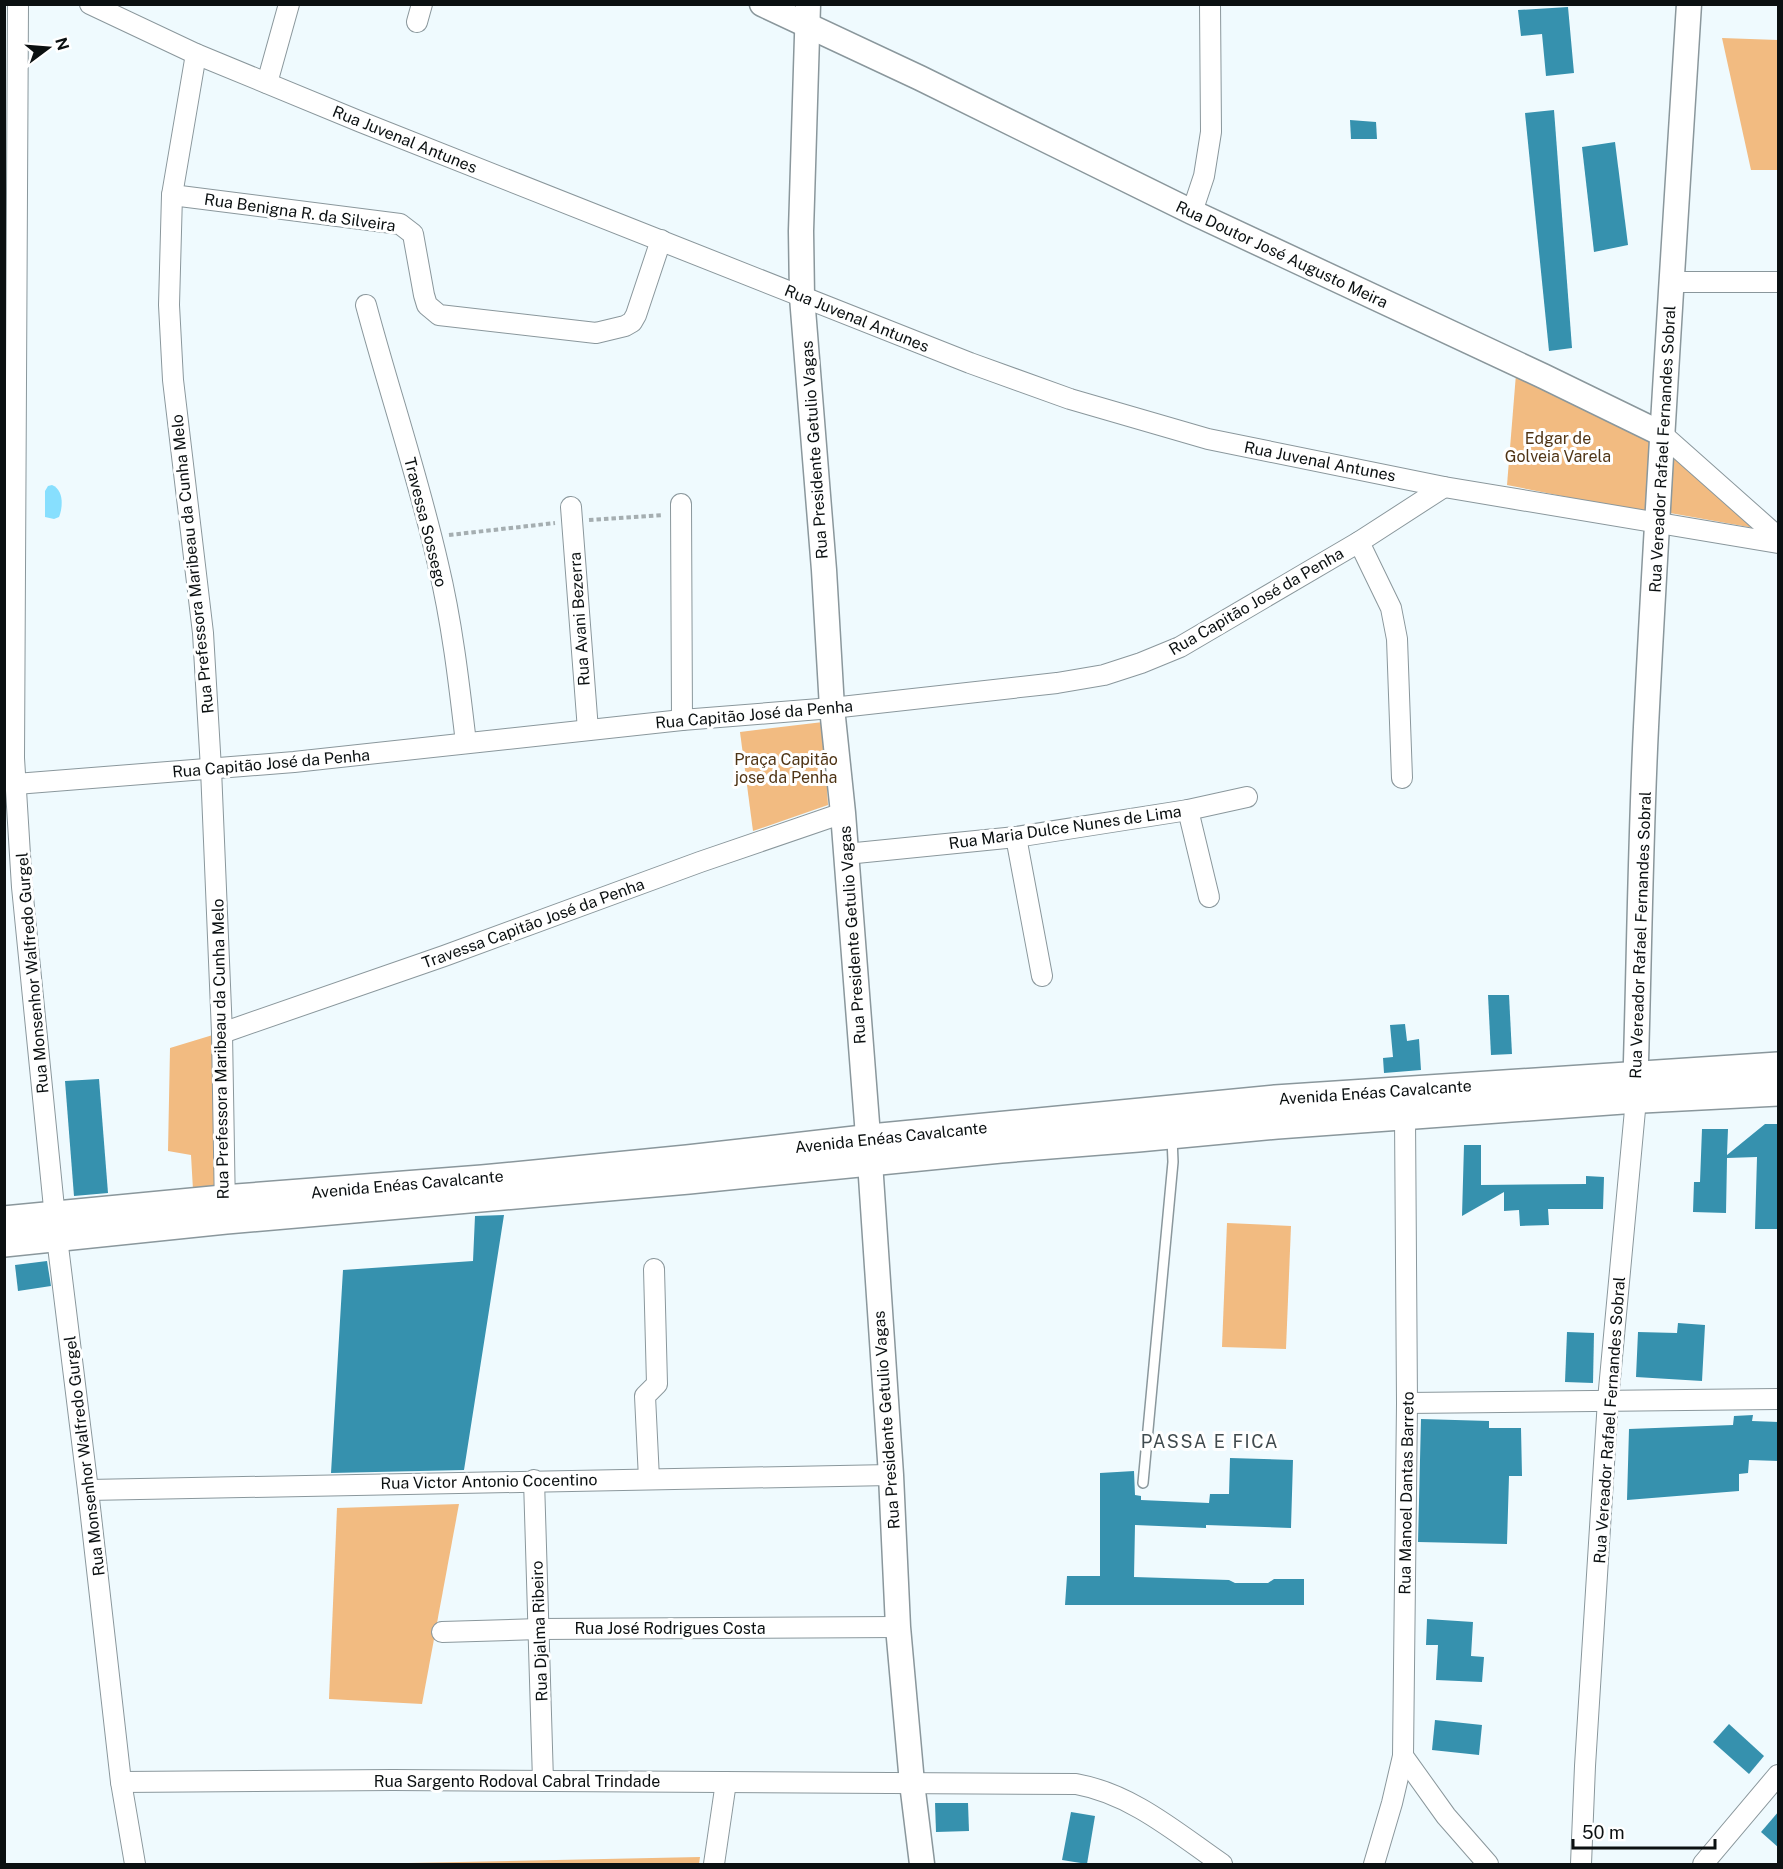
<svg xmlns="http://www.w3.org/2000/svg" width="1783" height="1869" viewBox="0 0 1783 1869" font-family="'Public Sans',sans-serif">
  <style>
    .green { fill: #f2bb81 }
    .water { fill: #87dffe }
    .building { fill: #3691ae }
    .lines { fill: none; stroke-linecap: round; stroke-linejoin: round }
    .service-casing { stroke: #8a979c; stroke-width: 12 }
    .minor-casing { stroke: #8a979c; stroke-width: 22 }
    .tertiary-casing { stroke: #8a979c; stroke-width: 27 }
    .secondary-casing { stroke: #8a979c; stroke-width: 30 }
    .path { stroke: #a5aeb1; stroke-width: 4; stroke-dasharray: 4.5 3; stroke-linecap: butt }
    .service { stroke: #fff; stroke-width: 9 }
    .minor { stroke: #fff; stroke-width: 20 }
    .tertiary { stroke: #fff; stroke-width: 24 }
    .secondary { stroke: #fff; stroke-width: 27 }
    .labels { text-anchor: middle; stroke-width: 6; stroke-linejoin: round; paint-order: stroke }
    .street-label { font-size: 16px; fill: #0b1011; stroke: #fff }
    .park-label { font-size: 16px; fill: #4f3415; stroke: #fff }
    .neighbourhood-label { font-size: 18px; letter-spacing: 1.5px; fill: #404b4f; stroke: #fff }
  </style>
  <rect width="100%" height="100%" fill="#effafe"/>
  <!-- green -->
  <g class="green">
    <polygon points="1722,38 1778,40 1778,170 1751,170"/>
    <polygon points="1516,374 1652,439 1648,513 1507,485"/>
    <polygon points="1672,456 1754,528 1670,513"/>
    <polygon points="823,722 828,805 753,831 740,732"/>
    <polygon points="216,1034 219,1186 193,1190 191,1155 168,1151 170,1048"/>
    <polygon points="1227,1223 1291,1226 1286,1349 1222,1347"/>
    <polygon points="459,1504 422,1704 329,1699 337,1508"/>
    <polygon points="700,1857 699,1864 357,1864"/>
  </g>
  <!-- water -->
  <path class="water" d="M52 485C64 490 63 507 59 517L54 519 45 517V491L48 486Z"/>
  <!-- building -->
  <g class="building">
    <polygon points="1568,7 1574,73 1546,76 1542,34 1521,36 1518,10"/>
    <polygon points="1554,110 1572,348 1549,351 1525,113"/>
    <polygon points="1350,120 1376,122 1377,139 1351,139"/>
    <polygon points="1615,142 1628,245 1594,252 1582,147"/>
    <polygon points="1488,995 1509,995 1512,1054 1491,1055"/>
    <polygon points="1405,1024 1407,1041 1419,1039 1421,1070 1384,1073 1383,1058 1393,1057 1390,1025"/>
    <polygon points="99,1079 108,1193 74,1196 65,1081"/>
    <polygon points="1765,1124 1779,1124 1779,1229 1755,1229 1757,1157 1727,1158 1726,1213 1693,1212 1694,1182 1700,1182 1702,1129 1728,1129 1727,1155"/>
    <polygon points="1464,1145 1481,1145 1481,1185 1586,1184 1586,1176 1604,1177 1603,1209 1548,1209 1549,1225 1520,1226 1519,1210 1504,1211 1504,1192 1462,1216"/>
    <polygon points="504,1215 464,1470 331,1473 343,1270 473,1261 475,1216"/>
    <polygon points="47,1261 51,1286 18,1291 15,1265"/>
    <polygon points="1678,1323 1705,1325 1702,1381 1636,1377 1638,1332 1677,1333"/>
    <polygon points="1567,1332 1594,1333 1593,1383 1565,1382"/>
    <polygon points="1753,1415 1752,1421 1779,1422 1779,1461 1749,1460 1748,1473 1739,1474 1739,1491 1627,1500 1629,1429 1733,1425 1734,1416"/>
    <polygon points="1421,1419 1489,1421 1489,1428 1521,1428 1522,1476 1509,1476 1507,1544 1418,1542"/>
    <polygon points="1230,1458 1293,1460 1291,1528 1206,1525 1206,1528 1135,1525 1134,1577 1229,1580 1235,1583 1268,1583 1274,1579 1304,1579 1304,1605 1065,1605 1067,1576 1100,1576 1100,1473 1134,1471 1135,1495 1141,1496 1141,1500 1209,1503 1210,1494 1229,1494"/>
    <polygon points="1427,1619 1473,1622 1471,1656 1484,1657 1482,1682 1436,1680 1438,1645 1426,1645"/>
    <polygon points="1435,1720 1482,1725 1479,1755 1432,1750"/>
    <polygon points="1729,1724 1764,1756 1749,1774 1713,1742"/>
    <polygon points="935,1803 968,1803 969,1831 936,1832"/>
    <polygon points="1779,1811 1779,1848 1761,1832"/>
    <polygon points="1071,1812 1095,1816 1087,1864 1062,1860"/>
  </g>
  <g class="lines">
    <defs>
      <polyline id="service" points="1143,1483 1173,1162 1172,1137"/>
      <g id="minor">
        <polyline points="18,4 14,758 22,887 57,1238 88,1490 121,1782 135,1864"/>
        <polyline points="90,4 196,54 361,122 970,363 1070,399 1208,439 1444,487 1778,543"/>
        <polyline points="417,22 422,4"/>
        <polyline points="196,54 172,195 169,305 173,380 203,633 211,769 222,1033 225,1211"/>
        <polyline points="267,83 289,4"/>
        <polyline points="172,195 400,224 413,234 424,295 427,305 439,315 596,333 625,326 632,322 636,315 661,240"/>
        <polyline points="1192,212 1204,176 1211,132 1210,4"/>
        <polyline points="1673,282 1778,282"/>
        <path d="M366 305C389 391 418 476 438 564 452 622 459 683 466 743"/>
        <polyline points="1662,434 1778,537"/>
        <polyline points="681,504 682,720"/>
        <polyline points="571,507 588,730"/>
        <polyline points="1359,542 1391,608 1397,639 1402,778"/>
        <polyline points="16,784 294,762 682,720 832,708 1057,683 1104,675 1141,663 1180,647 1359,542 1444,487"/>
        <polyline points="1188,810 1209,897"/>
        <polyline points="1016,837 1042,976"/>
        <polyline points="846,854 1016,837 1188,810 1247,797"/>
        <polyline points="222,1033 444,956 700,862 843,813"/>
        <polyline points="1407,1403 1778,1399"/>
        <polyline points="649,1479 645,1396 657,1384 654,1269"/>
        <polyline points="534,1480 543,1781"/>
        <polyline points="88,1490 891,1475"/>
        <polyline points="442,1632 539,1629 898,1627"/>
        <polyline points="1403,1756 1446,1816 1488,1864"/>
        <path d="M121 1782 393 1780 1076 1784C1132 1794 1177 1833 1222 1864"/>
        <polyline points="714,1864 726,1782"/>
        <polyline points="1374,1864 1392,1803 1403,1756 1407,1403 1405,1117"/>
        <polyline points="1581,1864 1585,1766 1608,1400 1635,1110 1635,1100"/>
        <polyline points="1703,1864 1778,1775"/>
      </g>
      <g id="tertiary">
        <polyline points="762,4 920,78 1192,212 1543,376 1662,434"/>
        <polyline points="808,4 801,231 802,297 824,570 832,708 843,813 870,1162 891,1475 898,1627 912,1783 922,1864"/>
        <path d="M1635 1095C1639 972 1640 850 1646 727 1658 486 1674 245 1689 4"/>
      </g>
      <g id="secondary">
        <polyline points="4,1220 223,1199 482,1179 687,1159 881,1137 1275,1099 1778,1066"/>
        <polyline points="4,1243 226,1220 689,1180 1001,1149 1138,1138 1277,1125 1623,1100 1778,1092"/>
      </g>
    </defs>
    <!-- service casing -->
    <use href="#service" class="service-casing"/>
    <!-- minor casing -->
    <use href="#minor" class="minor-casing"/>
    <!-- tertiary casing -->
    <use href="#tertiary" class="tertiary-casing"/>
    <!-- secondary casing -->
    <use href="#secondary" class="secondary-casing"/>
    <!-- path -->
    <g class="path">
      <polyline points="589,520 663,515"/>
      <polyline points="449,535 555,523"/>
    </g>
    <!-- service -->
    <use href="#service" class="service"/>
    <!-- minor -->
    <use href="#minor" class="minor"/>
    <!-- tertiary -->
    <use href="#tertiary" class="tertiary"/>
    <!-- secondary -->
    <use href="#secondary" class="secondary"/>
  </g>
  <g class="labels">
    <!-- street labels -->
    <g class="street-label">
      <text transform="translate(405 139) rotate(22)" y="6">Rua Juvenal Antunes</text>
      <text transform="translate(300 212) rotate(8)" y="6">Rua Benigna R. da Silveira</text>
      <text transform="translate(1282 254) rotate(25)" y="6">Rua Doutor José Augusto Meira</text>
      <text transform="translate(857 318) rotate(22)" y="6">Rua Juvenal Antunes</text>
      <text transform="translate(1662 449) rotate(-87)" y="6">Rua Vereador Rafael Fernandes Sobral</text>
      <text transform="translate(814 450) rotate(-94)" y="6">Rua Presidente Getulio Vagas</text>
      <text transform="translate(1320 461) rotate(11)" y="6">Rua Juvenal Antunes</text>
      <text transform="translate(426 522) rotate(76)" y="6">Travessa Sossego</text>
      <text transform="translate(192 564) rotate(-96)" y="6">Rua Prefessora Maribeau da Cunha Melo</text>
      <text transform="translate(1256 601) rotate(-30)" y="6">Rua Capitão José da Penha</text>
      <text transform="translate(579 619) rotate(-94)" y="6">Rua Avani Bezerra</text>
      <text transform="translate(754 714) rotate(-5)" y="6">Rua Capitão José da Penha</text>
      <text transform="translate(271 763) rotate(-5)" y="6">Rua Capitão José da Penha</text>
      <text transform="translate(1065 827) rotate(-8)" y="6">Rua Maria Dulce Nunes de Lima</text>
      <text transform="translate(533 923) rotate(-20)" y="6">Travessa Capitão José da Penha</text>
      <text transform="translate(852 935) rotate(-94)" y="6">Rua Presidente Getulio Vagas</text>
      <text transform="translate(1640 935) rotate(-88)" y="6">Rua Vereador Rafael Fernandes Sobral</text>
      <text transform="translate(32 973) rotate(-95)" y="6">Rua Monsenhor Walfredo Gurgel</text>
      <text transform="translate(220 1049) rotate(-91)" y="6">Rua Prefessora Maribeau da Cunha Melo</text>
      <text transform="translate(1375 1092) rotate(-4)" y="6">Avenida Enéas Cavalcante</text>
      <text transform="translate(891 1137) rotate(-6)" y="6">Avenida Enéas Cavalcante</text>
      <text transform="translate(407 1184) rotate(-5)" y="6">Avenida Enéas Cavalcante</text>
      <text transform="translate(886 1420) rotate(-94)" y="6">Rua Presidente Getulio Vagas</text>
      <text transform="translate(1609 1420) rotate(-86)" y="6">Rua Vereador Rafael Fernandes Sobral</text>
      <text transform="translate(84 1456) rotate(-97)" y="6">Rua Monsenhor Walfredo Gurgel</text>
      <text transform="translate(489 1481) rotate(-1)" y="6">Rua Victor Antonio Cocentino</text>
      <text transform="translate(1406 1493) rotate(-89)" y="6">Rua Manoel Dantas Barreto</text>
      <text x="670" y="1634">Rua José Rodrigues Costa</text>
      <text transform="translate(539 1631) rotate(-92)" y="6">Rua Djalma Ribeiro</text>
      <text x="517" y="1787">Rua Sargento Rodoval Cabral Trindade</text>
    </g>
    <!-- park labels -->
    <g class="park-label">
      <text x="1558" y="444">Edgar de<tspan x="1558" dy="18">Golveia Varela</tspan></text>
      <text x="786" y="765">Praça Capitão<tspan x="786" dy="18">jose da Penha</tspan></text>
    </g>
    <!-- neighbourhood labels -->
    <g class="neighbourhood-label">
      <text x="1210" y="1448">PASSA E FICA</text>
    </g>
  </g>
  <!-- border -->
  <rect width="1783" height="1869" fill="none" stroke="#0b1011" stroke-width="12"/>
  <!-- north arrow -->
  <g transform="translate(48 48) rotate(74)" stroke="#ffffff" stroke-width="4.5" paint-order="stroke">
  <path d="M0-4.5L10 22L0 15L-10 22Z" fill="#0b1011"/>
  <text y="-9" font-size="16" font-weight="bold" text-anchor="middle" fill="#0b1011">N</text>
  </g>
  <!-- scale -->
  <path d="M1573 1839v9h142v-9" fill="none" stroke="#0b1011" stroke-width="3"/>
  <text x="1582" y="1839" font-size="18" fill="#0b1011" stroke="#ffffff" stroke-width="4.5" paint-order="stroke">50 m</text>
</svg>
